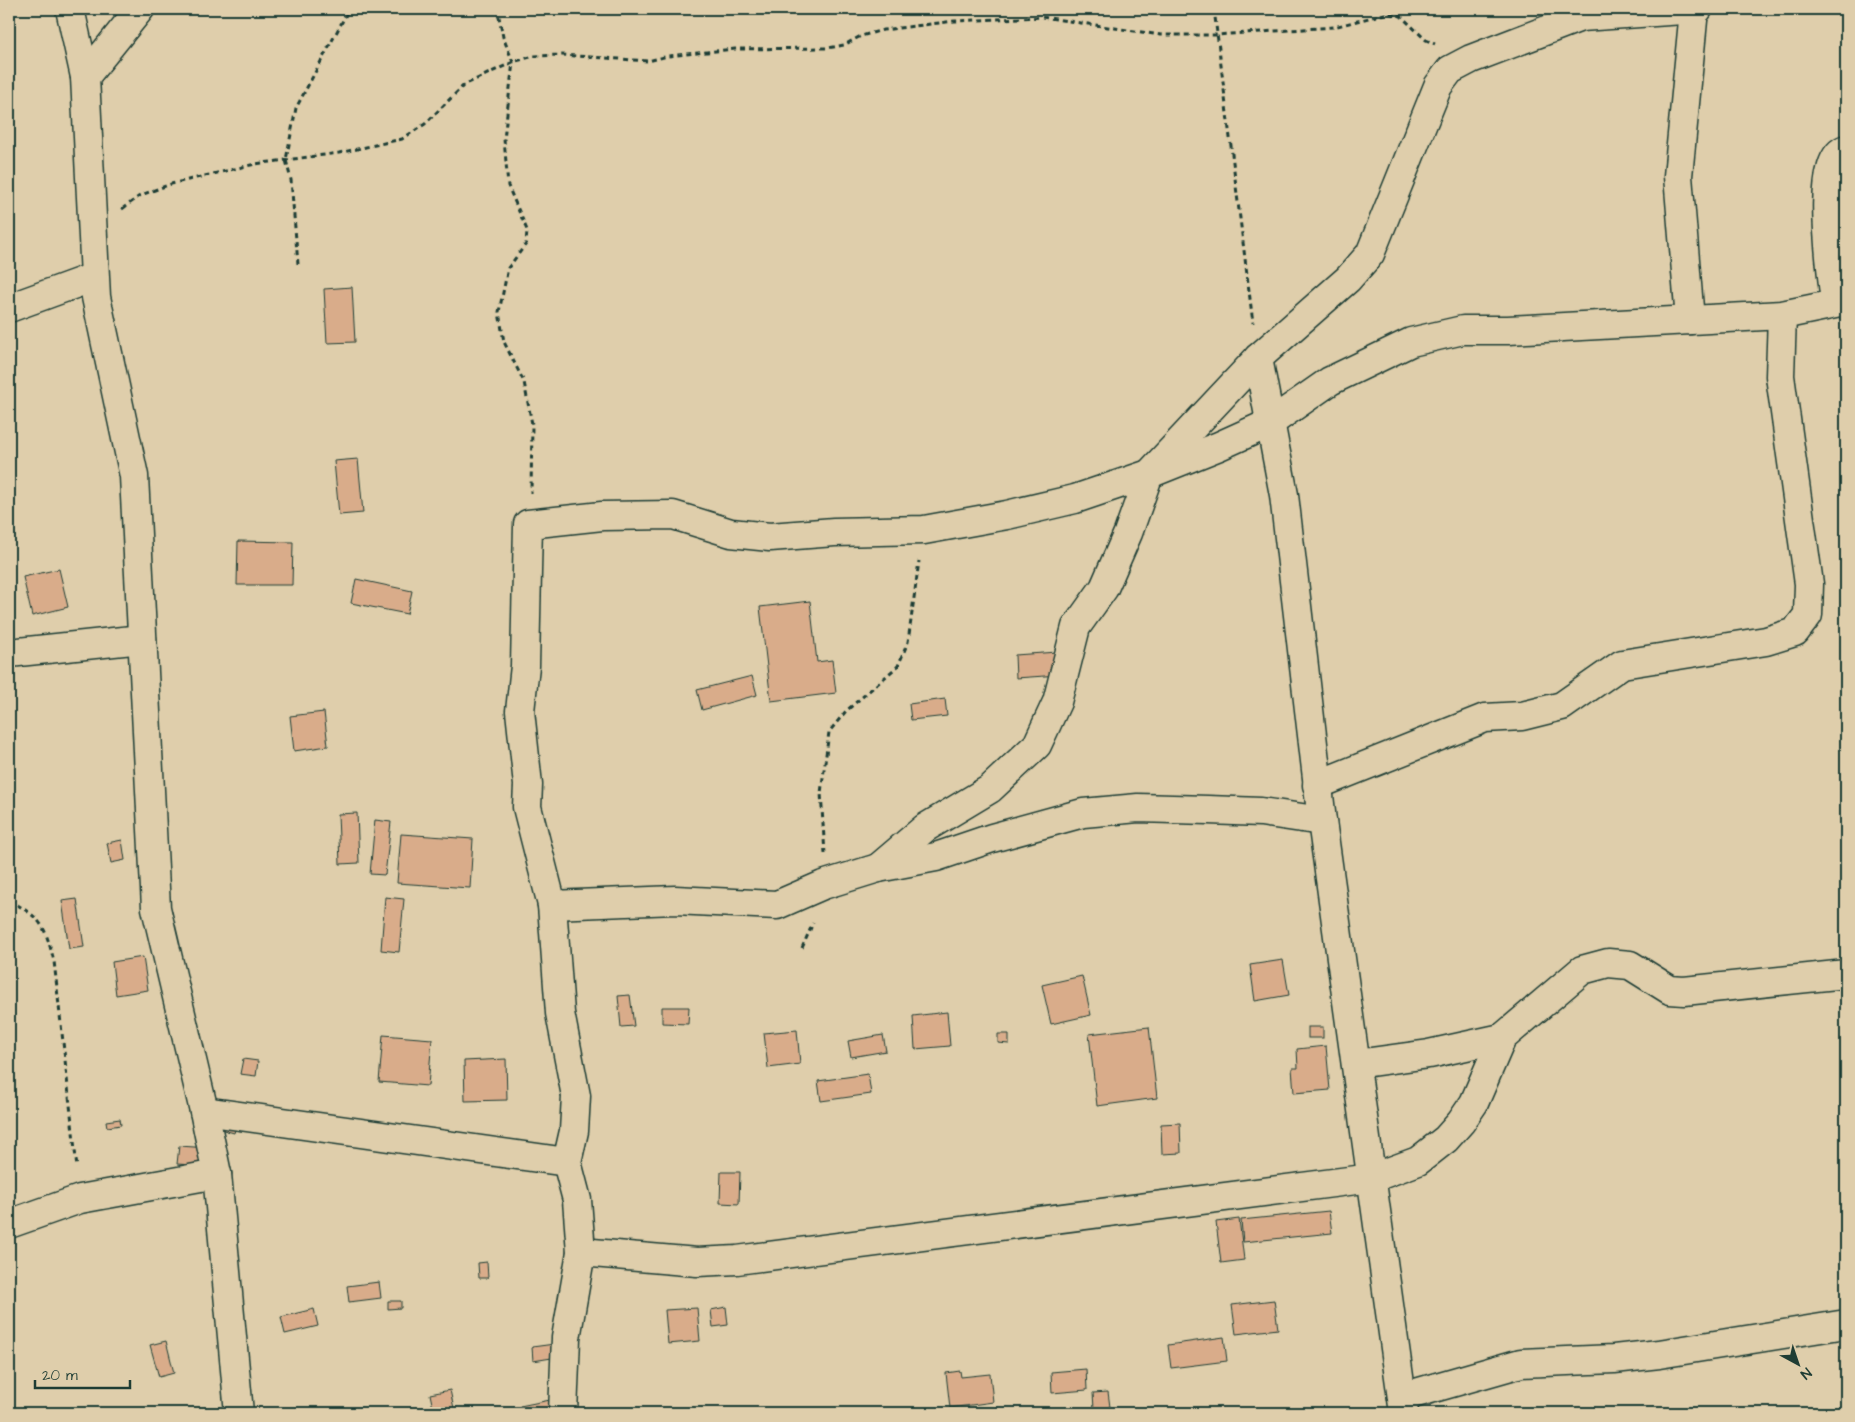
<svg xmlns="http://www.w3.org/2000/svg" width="1855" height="1422" viewBox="0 0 1855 1422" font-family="'Architects Daughter',sans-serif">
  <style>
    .building { fill: #d9ac8a; stroke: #1f3d34 }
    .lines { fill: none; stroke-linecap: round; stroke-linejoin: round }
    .minor-casing { stroke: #1f3d34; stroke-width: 31 }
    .path { stroke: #1f3d34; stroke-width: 3; stroke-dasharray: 5 4; stroke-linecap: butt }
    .minor { stroke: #dfceab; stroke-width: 28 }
  </style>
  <rect width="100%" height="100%" fill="#dfceab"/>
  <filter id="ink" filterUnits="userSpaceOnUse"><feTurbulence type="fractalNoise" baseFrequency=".02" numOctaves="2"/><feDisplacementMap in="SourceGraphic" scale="10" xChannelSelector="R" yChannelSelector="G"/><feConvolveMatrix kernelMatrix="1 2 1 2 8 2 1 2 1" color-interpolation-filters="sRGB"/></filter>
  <g filter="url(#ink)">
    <!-- building -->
    <g class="building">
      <polygon points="352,287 355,342 327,343 324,289"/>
      <polygon points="358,459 363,513 339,515 334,461"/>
      <polygon points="238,541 293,542 292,585 237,585"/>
      <polygon points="59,569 68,607 32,616 23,577"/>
      <polygon points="356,579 412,591 407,614 351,603"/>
      <polygon points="810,601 817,662 832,660 836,693 771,701 760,607"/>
      <polygon points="1057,652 1059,675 1016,678 1015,655"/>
      <polygon points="752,676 757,695 702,710 697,690"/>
      <polygon points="945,699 947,716 911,720 909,704"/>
      <polygon points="324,712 328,746 294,751 290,716"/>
      <polygon points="357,813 359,863 340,864 338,814"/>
      <polygon points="375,820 391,822 385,875 370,874"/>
      <polygon points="401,834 473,839 470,888 397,883"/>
      <polygon points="122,840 125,860 111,863 107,843"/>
      <polygon points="385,897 404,899 399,952 381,950"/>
      <polygon points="77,899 84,947 69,949 62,901"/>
      <polygon points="143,957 148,990 116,995 112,962"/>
      <polygon points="1283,960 1289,995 1255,1001 1250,965"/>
      <polygon points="1082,976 1091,1015 1051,1024 1042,985"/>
      <polygon points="630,995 634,1026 621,1027 618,996"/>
      <polygon points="662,1007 689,1007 688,1024 662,1023"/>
      <polygon points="947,1012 950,1046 915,1049 913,1016"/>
      <polygon points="1149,1027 1157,1098 1097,1106 1089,1034"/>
      <rect x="1308" y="1027" width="15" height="11"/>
      <polygon points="797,1030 800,1064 768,1068 764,1033"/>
      <polygon points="998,1034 1009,1034 1009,1044 998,1043"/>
      <polygon points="383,1035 432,1039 428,1086 379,1082"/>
      <polygon points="883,1035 886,1051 851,1057 848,1041"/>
      <polygon points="1326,1046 1330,1090 1294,1093 1292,1068 1298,1068 1297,1049"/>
      <polygon points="243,1059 258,1061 256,1076 240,1074"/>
      <polygon points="506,1059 507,1100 465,1101 464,1061"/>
      <polygon points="868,1074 871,1094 821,1101 818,1081"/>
      <polygon points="120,1119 121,1125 107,1127 106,1121"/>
      <polygon points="221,1123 236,1126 234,1133 220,1129"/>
      <polygon points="1180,1123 1181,1153 1162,1154 1161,1124"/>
      <polygon points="179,1146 209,1148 207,1166 177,1164"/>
      <polygon points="721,1172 740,1172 739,1204 720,1203"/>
      <polygon points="1329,1211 1332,1233 1243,1242 1241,1220"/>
      <polygon points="1239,1219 1244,1260 1221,1263 1216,1222"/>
      <polygon points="487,1262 488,1278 479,1278 478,1263"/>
      <polygon points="379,1282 381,1298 349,1302 347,1286"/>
      <polygon points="1274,1300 1278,1329 1236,1334 1232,1305"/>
      <polygon points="388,1301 401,1301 401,1308 388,1309"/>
      <polygon points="726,1307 728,1325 713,1327 711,1310"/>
      <polygon points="697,1308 700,1341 668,1344 665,1310"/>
      <polygon points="314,1309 318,1326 285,1334 281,1317"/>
      <polygon points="1224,1337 1227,1361 1171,1368 1168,1345"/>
      <polygon points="166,1341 174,1373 159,1377 150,1345"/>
      <polygon points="562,1343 564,1356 533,1361 532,1347"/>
      <polygon points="1086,1369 1087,1390 1052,1393 1051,1372"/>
      <polygon points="960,1371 961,1377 990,1374 993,1402 950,1408 946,1373"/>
      <polygon points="450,1390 455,1413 434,1413 430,1394"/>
      <polygon points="1108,1392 1110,1407 1094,1409 1093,1393"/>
      <polygon points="550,1400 552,1413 521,1413 520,1406"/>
    </g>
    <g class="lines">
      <defs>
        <g id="minor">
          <polyline points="70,9 85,77 96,297 134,476 156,908 204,1111 217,1174 239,1413"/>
          <polyline points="85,77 140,9"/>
          <polyline points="9,308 94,277"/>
          <polyline points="1690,320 1678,176 1694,10"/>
          <polyline points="1258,358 1284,495 1322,821 1404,1413"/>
          <polyline points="9,653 142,639"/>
          <polyline points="1317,785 1485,718 1522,716 1562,706 1622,664 1766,641 1795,632 1808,615 1809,584 1780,376 1782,315"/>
          <polyline points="878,868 925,828 990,789 1037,745 1057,702 1076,627 1104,588 1128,533 1149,474 1258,358 1348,279 1370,254 1438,86 1450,70 1471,59 1581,17 1698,9"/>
          <polyline points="552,905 675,900 777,905 823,885 878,868 936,857 992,838 1083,813 1138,808 1208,810 1261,812 1322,821"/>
          <polyline points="1356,1064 1429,1054 1502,1038"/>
          <polyline points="204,1111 567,1162"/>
          <polyline points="9,1224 80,1199 217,1174"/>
          <polyline points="581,1252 697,1262 737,1260 1372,1178 1418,1161 1446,1139 1461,1122 1474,1103 1502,1038 1582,970 1608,963 1630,965 1670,990 1684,991 1846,974"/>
          <polyline points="1402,1397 1521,1363 1614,1359 1659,1354 1846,1324"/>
          <path d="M563 1413 566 1338 581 1252 577 1200 567 1162 574 1131 576 1096 560 1013 552 905 527 807 528 785 520 711 525 666 528 524 602 516 673 515 731 533 770 537 834 532 924 530 1007 515 1075 499 1149 474 1219 446 1270 423 1330 381 1411 342 1463 330H1508L1782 315 1835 304C1833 276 1813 159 1846 149"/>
        </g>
      </defs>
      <!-- minor casing -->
      <use href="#minor" class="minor-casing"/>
      <!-- path -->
      <g class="path">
        <polyline points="492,9 499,17 503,37 513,62 504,139 508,186 527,230 526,244 508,268 499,312 504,342 524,382 532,424 531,493"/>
        <polyline points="1214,9 1253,323"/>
        <polyline points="122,209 141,195 171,184 255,164 339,153 402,139 425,124 464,85 513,62 534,56 562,55 648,61 668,56 735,49 828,48 844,45 861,36 883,30 955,21 1042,17 1161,35 1216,35 1334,27 1388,13 1401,16 1426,40 1435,44"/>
        <polyline points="298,264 291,180 286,160 296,108 349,9"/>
        <polyline points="825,854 821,793 829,732 846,711 898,666 908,642 919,561"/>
        <path d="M9 900C42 919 44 923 54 961L77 1168"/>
        <polyline points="802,948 813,923"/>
      </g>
      <!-- minor -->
      <use href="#minor" class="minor"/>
    </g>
  </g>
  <!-- margin -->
  <rect width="1855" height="1422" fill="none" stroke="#dfceab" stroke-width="30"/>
  <rect x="15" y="15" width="1825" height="1392" fill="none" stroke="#1f3d34" stroke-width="2" filter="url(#ink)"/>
  <!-- north arrow -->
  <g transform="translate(1798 1364) rotate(140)" stroke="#dfceab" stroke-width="4" paint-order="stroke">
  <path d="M0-4L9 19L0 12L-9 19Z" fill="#1f3d34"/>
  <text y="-8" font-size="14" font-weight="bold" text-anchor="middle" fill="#1f3d34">N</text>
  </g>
  <!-- scale -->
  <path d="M35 1380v8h95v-8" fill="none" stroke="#1f3d34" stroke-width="2.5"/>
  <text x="42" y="1380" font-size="15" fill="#1f3d34" stroke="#dfceab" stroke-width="4" paint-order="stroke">20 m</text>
</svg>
